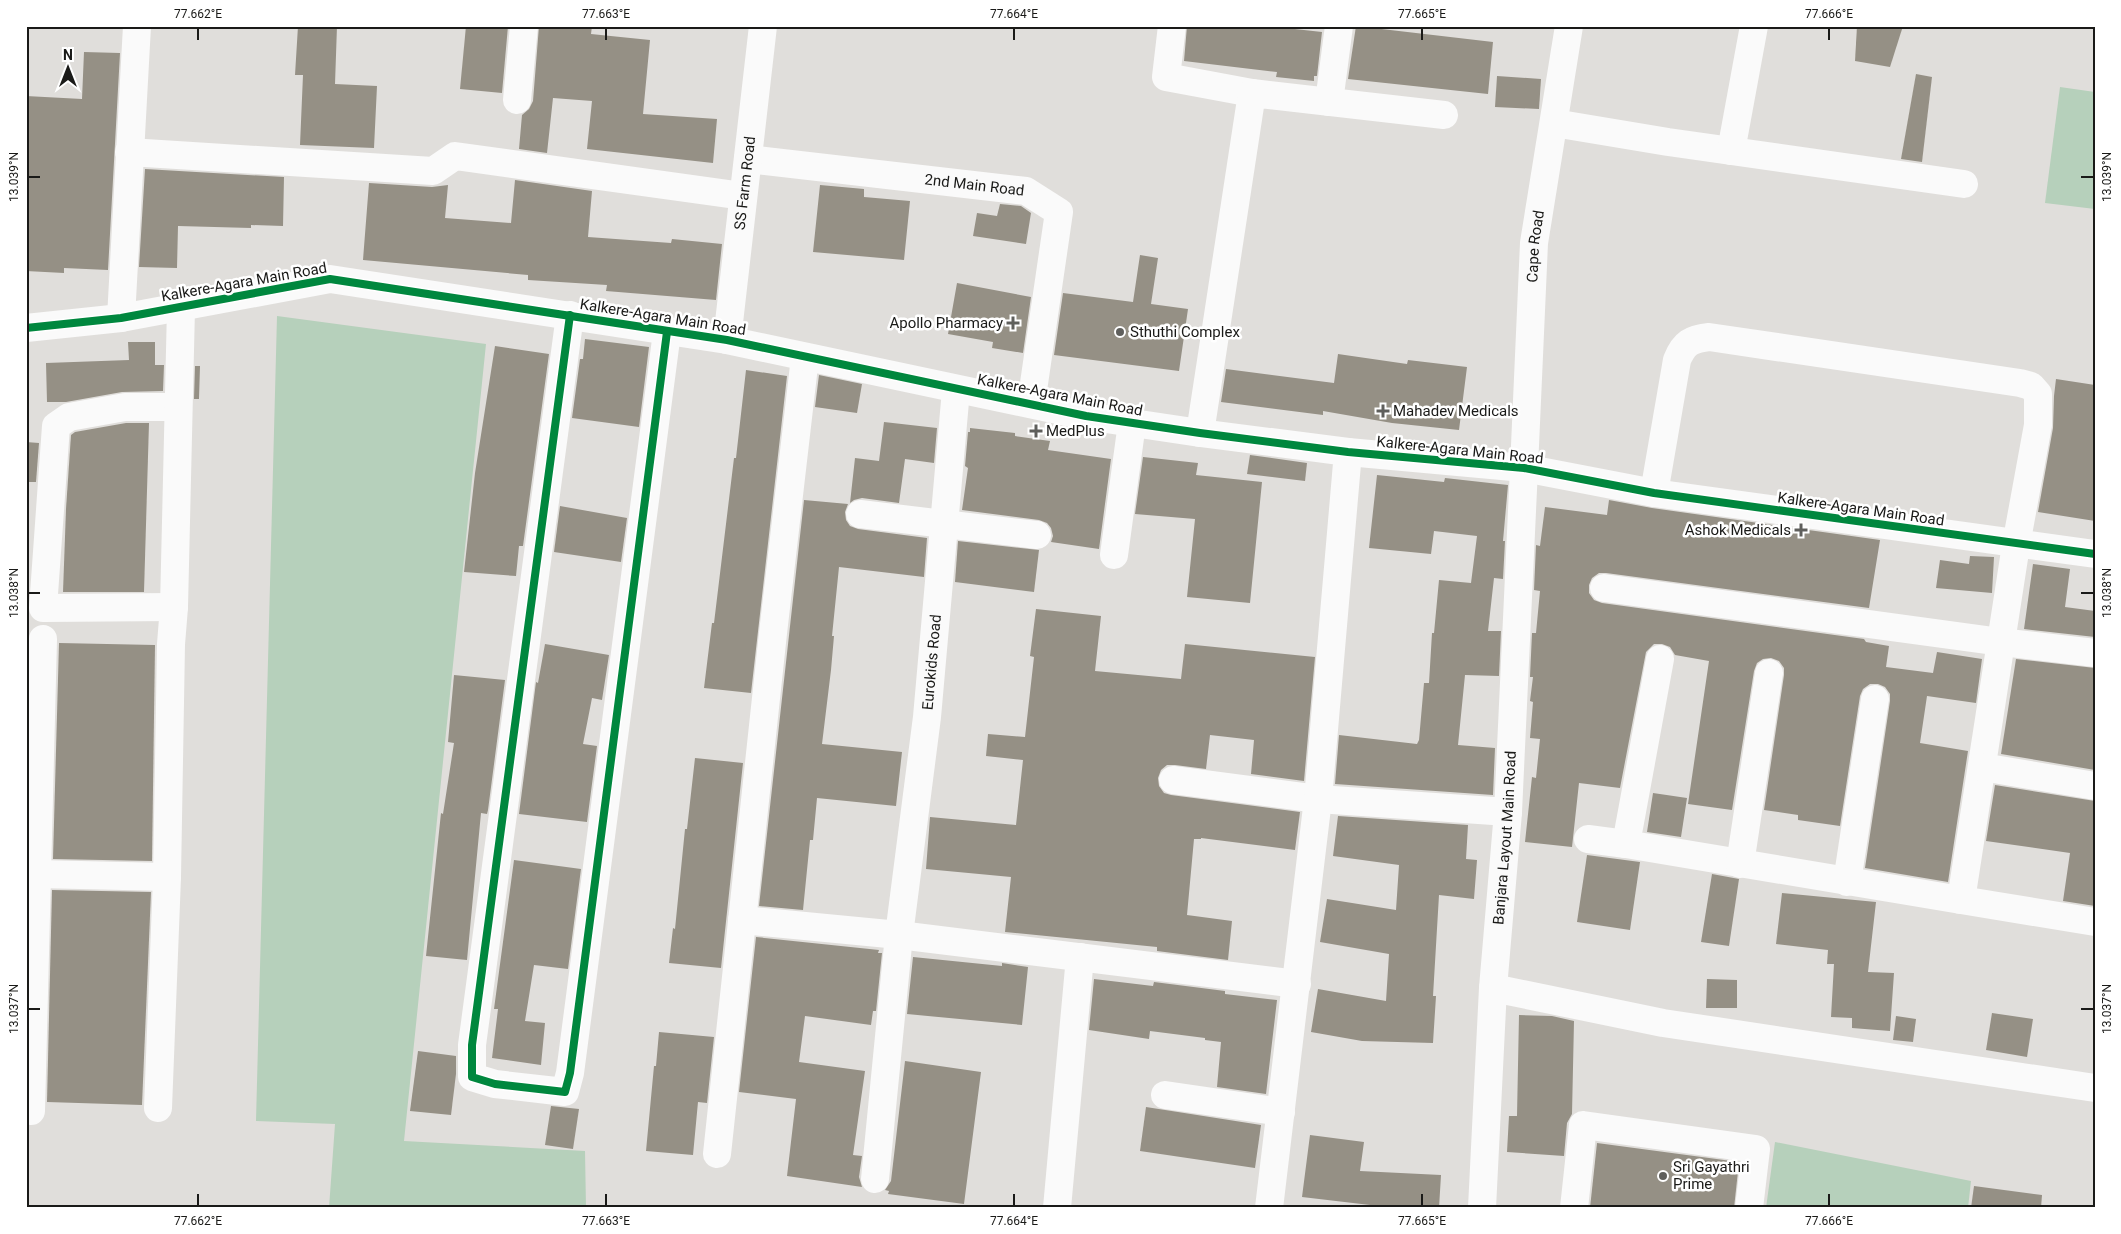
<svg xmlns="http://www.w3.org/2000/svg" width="2121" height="1234" viewBox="0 0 2121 1234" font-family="Roboto,sans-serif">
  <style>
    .green { fill: #b6d0bb }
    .building { fill: #959085 }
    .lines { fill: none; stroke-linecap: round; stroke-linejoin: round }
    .minor { stroke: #fafafa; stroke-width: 28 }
    .tertiary { stroke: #fafafa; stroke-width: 28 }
    .cycleway-casing { stroke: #fff; stroke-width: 11 }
    .cycleway { stroke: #00873e; stroke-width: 8 }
    .ticks { fill: none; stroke: #1a1a18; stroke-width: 2 }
    .poi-dot { fill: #5f5f5c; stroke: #fff; stroke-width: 2 }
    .labels { text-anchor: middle; stroke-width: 5; stroke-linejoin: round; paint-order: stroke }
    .street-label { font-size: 15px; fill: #1a1a18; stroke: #fff }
    .poi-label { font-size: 15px; fill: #1a1a18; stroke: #fff; text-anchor: start }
    .neatline { fill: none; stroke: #1a1a18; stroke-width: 2 }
    .ticks-label { font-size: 12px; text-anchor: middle; fill: #1a1a18 }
  </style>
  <rect width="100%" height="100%" fill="#e0dedb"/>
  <!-- green -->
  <g class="green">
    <polygon points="2060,87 2095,92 2095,209 2045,203"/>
    <polygon points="277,316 486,344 404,1141 585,1151 586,1208 329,1208 335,1124 256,1121"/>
    <polygon points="1775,1142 1971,1181 1968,1208 1766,1208"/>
  </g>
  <!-- building -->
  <g class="building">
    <polygon points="298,26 337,26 335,84 377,86 374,148 300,145 303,75 295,75"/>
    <polygon points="466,26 508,26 502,93 460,89"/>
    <polygon points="539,26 592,26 591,34 650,40 643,114 717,119 713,163 587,149 592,101 553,98 547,153 519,149 522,115 529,109 533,101"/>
    <polygon points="1187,26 1267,26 1322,32 1317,76 1314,76 1314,81 1276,77 1277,72 1184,61"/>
    <polygon points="1356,26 1493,42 1488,94 1348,79"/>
    <polygon points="1857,26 1903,26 1890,67 1855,61"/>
    <polygon points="84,52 120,53 108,270 64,268 64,273 26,271 26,96 82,99"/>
    <polygon points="1916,74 1932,77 1922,162 1901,159"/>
    <polygon points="1497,76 1541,79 1539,109 1495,107"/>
    <polygon points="145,169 284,177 283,226 251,225 251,228 178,226 177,268 139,267"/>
    <polygon points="515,180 592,191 588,237 671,243 672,239 722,244 716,300 606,291 607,285 528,280 528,275 363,260 369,183 432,187 448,185 445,218 511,223"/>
    <polygon points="820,185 864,189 864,197 910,201 904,260 813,252"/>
    <polygon points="1000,204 1021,206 1031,213 1026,244 973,236 977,213 997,216"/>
    <polygon points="1140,255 1158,258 1151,304 1188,309 1179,371 1054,355 1063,293 1133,302"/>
    <polygon points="957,283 1031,297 1023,353 992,348 993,342 948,334"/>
    <polygon points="585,339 649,347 639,427 572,418 580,359 583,359"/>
    <polygon points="128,342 155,342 155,365 164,365 163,391 122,392 66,402 47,402 46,363 129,360"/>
    <polygon points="495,346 549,354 523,546 519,546 516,576 464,572 475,473"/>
    <polygon points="1338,354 1407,364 1408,360 1467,367 1459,430 1392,423 1323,411 1323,415 1221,402 1226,369 1334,383"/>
    <polygon points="195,366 200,366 199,399 194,399"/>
    <polygon points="746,370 787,376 751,693 704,688 712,623 714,623 734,458 736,458"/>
    <polygon points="819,375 862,384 857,413 815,407"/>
    <polygon points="2056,379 2095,385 2095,521 2038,512 2053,428 2054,396"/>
    <polygon points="884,422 937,428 934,463 905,459 899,503 862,498 854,500 850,503 855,458 879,461"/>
    <polygon points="126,423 149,423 144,592 63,592 66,509 71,435 75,432"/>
    <polygon points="970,428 1015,433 1015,436 1050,441 1048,450 1111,459 1099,549 1051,542 1053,536 1051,528 1047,523 1039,520 962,510 968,468 965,466 968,432 970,432"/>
    <polygon points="26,442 39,443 36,482 26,482"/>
    <polygon points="1250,455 1307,463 1305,481 1247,474"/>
    <polygon points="1143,457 1198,463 1196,475 1262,482 1250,603 1187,597 1195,519 1135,514"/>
    <polygon points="1377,475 1444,482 1445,478 1508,485 1503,541 1505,541 1503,579 1494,578 1488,631 1501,631 1499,676 1465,675 1458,745 1495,748 1493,795 1335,784 1339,735 1417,744 1419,740 1424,683 1429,683 1432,633 1434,633 1439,580 1471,583 1477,536 1434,531 1431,554 1369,548"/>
    <polygon points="804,500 848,504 845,512 846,520 850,526 858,529 927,538 924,577 839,567 832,636 834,636 831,670 822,744 902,752 896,806 817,798 813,840 810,840 803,910 759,906"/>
    <polygon points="1609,500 1652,508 1880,540 1869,608 1606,573 1599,573 1592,578 1589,585 1589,593 1594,600 1602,603 1864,639 1866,642 1889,646 1886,667 1933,673 1937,652 1982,659 1976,703 1927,696 1920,743 1968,751 1948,882 1865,868 1890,701 1890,694 1885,687 1878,684 1870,684 1863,689 1860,696 1840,826 1798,820 1798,815 1764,810 1784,675 1784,668 1779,661 1771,658 1763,659 1757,663 1754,671 1732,810 1688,804 1709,661 1675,655 1670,647 1662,644 1654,644 1646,652 1620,788 1579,783 1572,847 1525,842 1532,777 1536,778 1540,739 1530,738 1533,702 1530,701 1533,677 1530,677 1532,633 1536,633 1540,591 1534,590 1536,545 1540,546 1545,507 1607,515"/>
    <polygon points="560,506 627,518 621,562 554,552"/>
    <polygon points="958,541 1039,550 1034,592 955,582"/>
    <polygon points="1970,556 1994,557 1992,593 1936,588 1940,560 1969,564"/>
    <polygon points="2033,564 2070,569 2065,607 2095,611 2095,637 2024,629"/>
    <polygon points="1036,609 1101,616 1095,671 1181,679 1185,644 1315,657 1304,781 1251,774 1254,740 1210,735 1206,769 1175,765 1167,765 1161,770 1158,778 1159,786 1164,793 1171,795 1300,812 1295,850 1201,838 1201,839 1194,839 1187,915 1232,921 1228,960 1157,951 1157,947 1005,932 1011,877 926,869 930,817 1016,825 1023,760 986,756 988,734 1025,737 1034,657 1030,656"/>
    <polygon points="59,643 155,645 152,861 53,859"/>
    <polygon points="545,644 609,655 602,700 592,698 583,744 597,746 587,822 519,814 536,682 538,683"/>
    <polygon points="2016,659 2095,668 2095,770 2001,754"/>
    <polygon points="454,675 505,680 488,810 487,814 481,813 467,960 426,956 441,813 443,814 454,743 448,742"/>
    <polygon points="695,758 743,763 721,968 669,963 673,928 675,929 685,829 687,829"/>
    <polygon points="1995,785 2095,801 2095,906 2063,901 2070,853 1986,841"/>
    <polygon points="1653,793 1687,798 1681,837 1647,832"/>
    <polygon points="1338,816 1468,825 1466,859 1477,860 1474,899 1439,895 1433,996 1436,996 1433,1043 1362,1041 1311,1032 1318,989 1386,1001 1389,954 1320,942 1327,899 1396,910 1399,865 1333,856"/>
    <polygon points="1587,855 1640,862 1630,930 1577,922"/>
    <polygon points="514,860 581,869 568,969 534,965 525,1021 545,1023 541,1065 492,1058 498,1009 494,1009"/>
    <polygon points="1712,874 1739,879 1729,946 1701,942"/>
    <polygon points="52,890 151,892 142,1105 47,1102"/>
    <polygon points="1782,893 1876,902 1868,972 1894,973 1890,1031 1852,1028 1852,1018 1831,1017 1834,964 1827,964 1828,950 1776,944"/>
    <polygon points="756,937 879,950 878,953 882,953 876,1011 873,1011 871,1025 805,1016 799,1062 865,1071 853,1155 862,1156 859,1177 862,1187 787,1176 796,1099 739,1092"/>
    <polygon points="913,957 1002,966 1002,963 1028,967 1022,1025 907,1014"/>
    <polygon points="1094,979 1153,986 1154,982 1225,991 1225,994 1277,1000 1266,1094 1217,1087 1221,1042 1205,1040 1205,1038 1150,1031 1149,1039 1089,1030"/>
    <polygon points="1707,979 1737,980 1737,1008 1706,1008"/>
    <polygon points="1992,1013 2033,1019 2027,1057 1986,1050"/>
    <polygon points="1519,1015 1552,1016 1574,1021 1572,1114 1567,1123 1564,1156 1507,1152 1509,1116 1517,1116"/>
    <polygon points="1896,1016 1916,1019 1913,1042 1893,1040"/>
    <polygon points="659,1032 714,1037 707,1103 698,1102 693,1155 646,1151 654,1066 656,1066"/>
    <polygon points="418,1051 456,1056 456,1074 451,1115 410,1111"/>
    <polygon points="905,1061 981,1072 964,1204 888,1194 889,1191 885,1190 891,1181"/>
    <polygon points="551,1106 579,1109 573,1149 545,1145"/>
    <polygon points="1146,1107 1261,1125 1255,1168 1140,1151"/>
    <polygon points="1310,1135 1364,1142 1360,1171 1441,1175 1439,1208 1369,1208 1370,1205 1302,1197"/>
    <polygon points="1597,1143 1739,1162 1734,1208 1590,1208"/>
    <polygon points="1974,1186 2042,1195 2041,1208 1971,1208"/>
  </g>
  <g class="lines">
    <!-- minor -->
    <g class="minor">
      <polyline points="1172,26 1166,77 1252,93"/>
      <polyline points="517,100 524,26"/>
      <polyline points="1329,102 1339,26"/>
      <polyline points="1554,123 1668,142 1964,184"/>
      <polyline points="1731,151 1754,26"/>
      <polyline points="129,152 433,171 455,156 743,196"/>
      <path id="s1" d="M748 159 1026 191 1059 212 1031 404"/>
      <polyline points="570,315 472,1045 472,1077 495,1084 565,1092 570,1073 667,332"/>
      <polyline points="121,318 137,26"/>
      <path id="s2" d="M727 340 763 26"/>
      <polyline points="1200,433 1252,93 1444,115"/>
      <path id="s3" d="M1524 468 1534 243 1569 26"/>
      <path d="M1654 493 1677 360C1684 343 1691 339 1709 337L2020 383 2031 386 2038 394V425L2016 545 1961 900 1626 844 1660 659"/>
      <polyline points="860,514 1037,535"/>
      <polyline points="1114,555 1132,423"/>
      <polyline points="1604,588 2001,642 2095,653"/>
      <polyline points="174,607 43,608 56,426 69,417 125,407 178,407"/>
      <polyline points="1982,767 2095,786"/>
      <polyline points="1173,780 1318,799 1508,812"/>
      <polyline points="1588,839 1626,844"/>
      <polyline points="1740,864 1769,673"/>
      <polyline points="37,874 167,877"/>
      <polyline points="1847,882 1875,699"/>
      <polyline points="1961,900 2095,922"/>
      <polyline points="742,920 899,935 1297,984"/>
      <polyline points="1493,988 1663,1023 2095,1088"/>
      <polyline points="1165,1095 1281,1112"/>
      <polyline points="158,1108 167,877 171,644 174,607 181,308"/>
      <polyline points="31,1111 43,639"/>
      <polyline points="717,1154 773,633 805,357"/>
      <path id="s4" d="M875 1179 899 935 927 717 956 390"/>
      <polyline points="1057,1208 1080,957"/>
      <polyline points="1269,1208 1318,799 1348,452"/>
      <polyline points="1574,1208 1583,1125 1756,1149 1749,1208"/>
    </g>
    <!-- tertiary -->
    <g class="tertiary">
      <polyline points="26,328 121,318 330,279 727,340 1086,416 1200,433 1348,452 1524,468 1654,493 2095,554"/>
      <path id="s5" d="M1482 1208 1493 988 1508 812 1524 468"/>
    </g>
    <defs>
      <g id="cycleway">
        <polyline points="570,315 472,1045 472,1077 495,1084 565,1092 570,1073 667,332"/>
        <polyline points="26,328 121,318 330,279 727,340 1086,416 1200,433 1348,452 1524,468 1654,493 2095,554"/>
      </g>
    </defs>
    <!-- cycleway casing -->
    <use href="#cycleway" class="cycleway-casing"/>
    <!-- cycleway -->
    <use href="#cycleway" class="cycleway"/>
  </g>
  <!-- ticks -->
  <path class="ticks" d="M198 28V40M606 28V40M1014 28V40M1422 28V40M1829 28V40M28 177H40M2081 177H2094M28 593H40M2081 593H2094M28 1009H40M2081 1009H2094M198 1194V1206M606 1194V1206M1014 1194V1206M1422 1194V1206M1829 1194V1206"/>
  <!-- markers -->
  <g class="poi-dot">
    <path d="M1010.5 315.5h5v5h5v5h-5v5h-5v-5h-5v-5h5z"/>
    <circle cx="1120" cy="332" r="5"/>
    <path d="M1380.5 403.5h5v5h5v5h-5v5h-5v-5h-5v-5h5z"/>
    <path d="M1033.5 423.5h5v5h5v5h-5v5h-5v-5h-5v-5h5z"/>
    <path d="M1798.5 522.5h5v5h5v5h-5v5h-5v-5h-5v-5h5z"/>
    <circle cx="1663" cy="1176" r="5"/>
  </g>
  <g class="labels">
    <!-- street labels -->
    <g class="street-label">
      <text dy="5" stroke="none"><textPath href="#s2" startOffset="158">SS Farm Road</textPath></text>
      <text dy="5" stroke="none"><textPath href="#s1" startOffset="228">2nd Main Road</textPath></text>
      <text dy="5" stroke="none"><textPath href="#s3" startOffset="222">Cape Road</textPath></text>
      <text transform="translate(244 282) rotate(-10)" y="5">Kalkere-Agara Main Road</text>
      <text transform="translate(663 317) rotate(9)" y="5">Kalkere-Agara Main Road</text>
      <text transform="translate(1060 395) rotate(11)" y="5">Kalkere-Agara Main Road</text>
      <text transform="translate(1460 450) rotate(6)" y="5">Kalkere-Agara Main Road</text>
      <text transform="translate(1861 509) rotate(8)" y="5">Kalkere-Agara Main Road</text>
      <text dy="5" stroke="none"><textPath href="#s4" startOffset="520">Eurokids Road</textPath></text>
      <text dy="5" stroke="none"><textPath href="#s5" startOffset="371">Banjara Layout Main Road</textPath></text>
    </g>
    <!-- poi labels -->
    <g class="poi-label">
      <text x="1003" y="328" text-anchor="end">Apollo Pharmacy</text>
      <text x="1130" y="337">Sthuthi Complex</text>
      <text x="1393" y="416">Mahadev Medicals</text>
      <text x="1046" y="436">MedPlus</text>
      <text x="1791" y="535" text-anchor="end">Ashok Medicals</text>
      <text x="1673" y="1172">Sri Gayathri<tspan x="1673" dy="17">Prime</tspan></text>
    </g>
  </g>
  <!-- border -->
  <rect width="2121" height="1234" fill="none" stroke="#ffffff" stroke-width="55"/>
  <!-- north arrow -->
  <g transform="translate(68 68)" stroke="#ffffff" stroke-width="4" paint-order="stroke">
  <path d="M0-4L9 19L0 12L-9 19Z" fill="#1a1a18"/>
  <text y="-8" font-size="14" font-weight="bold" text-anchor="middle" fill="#1a1a18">N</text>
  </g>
  <rect x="28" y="28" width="2066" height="1178" class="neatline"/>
  <g class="ticks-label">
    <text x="198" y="18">77.662°E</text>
    <text x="606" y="18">77.663°E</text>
    <text x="1014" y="18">77.664°E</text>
    <text x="1422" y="18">77.665°E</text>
    <text x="1829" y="18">77.666°E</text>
    <text transform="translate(14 177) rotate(-90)" y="4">13.039°N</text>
    <text transform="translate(2107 177) rotate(-90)" y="4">13.039°N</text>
    <text transform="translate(14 593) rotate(-90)" y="4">13.038°N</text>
    <text transform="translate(2107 593) rotate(-90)" y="4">13.038°N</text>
    <text transform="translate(14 1009) rotate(-90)" y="4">13.037°N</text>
    <text transform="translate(2107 1009) rotate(-90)" y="4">13.037°N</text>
    <text x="198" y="1225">77.662°E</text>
    <text x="606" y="1225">77.663°E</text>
    <text x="1014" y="1225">77.664°E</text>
    <text x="1422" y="1225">77.665°E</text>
    <text x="1829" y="1225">77.666°E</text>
  </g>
</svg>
